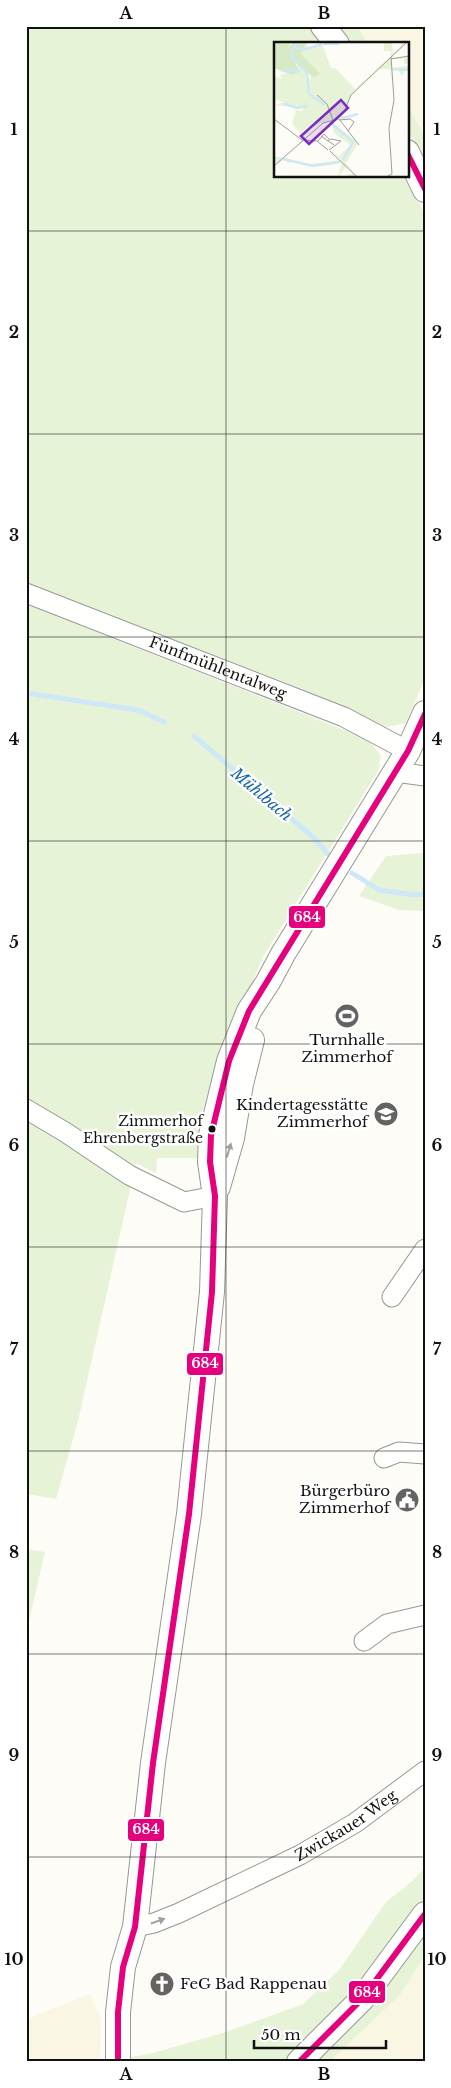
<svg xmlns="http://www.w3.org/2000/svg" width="451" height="2088" viewBox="0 0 451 2088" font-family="'Libre Baskerville',serif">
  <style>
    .farmland { fill: #f9f7e4 }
    .green { fill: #e7f3d7 }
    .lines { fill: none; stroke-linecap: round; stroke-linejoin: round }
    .stream { stroke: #cde8f7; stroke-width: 5 }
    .minor-casing { stroke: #979795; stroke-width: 21 }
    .tertiary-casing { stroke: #979795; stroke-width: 26 }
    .minor { stroke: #fffffe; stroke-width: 19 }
    .tertiary { stroke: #fffffe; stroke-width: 24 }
    .bus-1-casing { stroke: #fff; stroke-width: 10 }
    .bus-1 { stroke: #e5007d; stroke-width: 6 }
    .oneway { fill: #a0a09f }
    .grid { fill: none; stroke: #111; stroke-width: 1; stroke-opacity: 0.55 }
    .bus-dot { fill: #111; stroke: #fff; stroke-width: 2 }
    .labels { text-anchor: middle; stroke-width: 5; stroke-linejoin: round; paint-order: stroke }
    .bus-label { font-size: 14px; fill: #111; stroke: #fff; text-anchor: end }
    .street-label { font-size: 15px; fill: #111; stroke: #fff }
    .poi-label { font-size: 15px; fill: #111; stroke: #fff; text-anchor: end }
    .water-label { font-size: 16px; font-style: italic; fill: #1768a6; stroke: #fff }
    .inset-river { fill: none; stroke: #cde8f7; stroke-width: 2.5 }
    .inset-road { fill: none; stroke: #9f9e9b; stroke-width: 1 }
    .view { fill: #7b2cbf; fill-opacity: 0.15; stroke: #7b2cbf; stroke-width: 2.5 }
    .inset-edge { fill: none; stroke: #111; stroke-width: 2.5 }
    .line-badge { stroke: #fff; stroke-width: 2 }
    .badge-label { font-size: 14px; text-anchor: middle; font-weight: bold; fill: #fff }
    .neatline { fill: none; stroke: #111; stroke-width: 2 }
    .grid-label { font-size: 16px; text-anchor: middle; font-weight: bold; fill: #111 }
  </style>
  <rect width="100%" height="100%" fill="#fdfcf7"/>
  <!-- farmland -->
  <g class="farmland">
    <polygon points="357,26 425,26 425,137 407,104 407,44 368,44"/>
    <polygon points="425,1955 425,2062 329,2062 400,1995"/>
    <polygon points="90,1994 101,2018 100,2062 26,2062 26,2019"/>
  </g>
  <!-- green -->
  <g class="green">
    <polygon points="26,26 315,26 328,44 275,44 275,176 407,176 407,171 425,216 425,678 406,723 387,727 26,584"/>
    <polygon points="340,26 357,26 368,44 353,44"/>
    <polygon points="407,104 425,137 425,163 407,130"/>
    <polygon points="26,604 367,739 381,756 378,771 264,955 213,1074 201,1117 200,1158 157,1158 156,1173 136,1163 78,1421 56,1499 26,1494"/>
    <polygon points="425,853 425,911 399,910 359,896 386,856"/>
    <polygon points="26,1549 45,1552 27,1629 26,1629"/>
    <polygon points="425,1868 425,1896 366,1982 288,2062 131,2062 131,2057 153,2053 226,2032 303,2004 339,1970 386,1902 410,1883"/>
    <polygon points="425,1932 425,1955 400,1995 329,2062 316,2062 365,2014"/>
  </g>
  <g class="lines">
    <!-- stream -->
    <g class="stream">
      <polyline points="26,693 138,710 164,722"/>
      <polyline points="194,736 313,837 329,855"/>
      <polyline points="352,873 379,890 415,895 425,894"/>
    </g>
    <defs>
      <g id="minor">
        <path id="s1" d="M26 593 344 717 408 751"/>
        <polyline points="395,772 425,776"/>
        <polyline points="26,1109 65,1132 129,1175 184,1202 215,1196"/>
        <polyline points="392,1297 425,1249"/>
        <polyline points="384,1458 399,1452 425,1454"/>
        <polyline points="364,1641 387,1624 425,1615"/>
        <path id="s2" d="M135 1927 154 1923 179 1913 300 1855 355 1823 425 1771"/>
      </g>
      <g id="tertiary">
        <polyline points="323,26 337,44"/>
        <polyline points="407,152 425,190"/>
        <polyline points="218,1187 232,1138 241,1084 252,1040"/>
        <polyline points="118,2062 118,2012 123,1967 135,1927 153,1763 189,1514 212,1292 215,1196 210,1162 211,1135 229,1061 249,1011 268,982 283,954 395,772 408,751 425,713"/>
        <polyline points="299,2062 362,1999 425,1914"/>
      </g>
    </defs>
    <!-- minor casing -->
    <use href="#minor" class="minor-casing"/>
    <!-- tertiary casing -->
    <use href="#tertiary" class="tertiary-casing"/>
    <!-- minor -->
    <use href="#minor" class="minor"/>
    <!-- tertiary -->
    <use href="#tertiary" class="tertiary"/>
    <defs>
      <g id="bus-1">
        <polyline points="407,153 425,189"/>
        <polyline points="118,2062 118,2012 123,1967 135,1927 153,1763 189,1514 212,1292 215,1196 210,1162 211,1135 229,1061 249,1011 408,751 425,714"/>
        <polyline points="299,2062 362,1999 425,1914"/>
      </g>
    </defs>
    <!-- bus-1 casing -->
    <use href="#bus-1" class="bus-1-casing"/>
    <!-- bus-1 -->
    <use href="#bus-1" class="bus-1"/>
  </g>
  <!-- one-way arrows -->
  <defs><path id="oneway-solid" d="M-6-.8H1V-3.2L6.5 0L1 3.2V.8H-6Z" transform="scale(1.25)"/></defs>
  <g class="oneway">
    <use href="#oneway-solid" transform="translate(229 1150) rotate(-74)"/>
    <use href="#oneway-solid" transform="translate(158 1921) rotate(-19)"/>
  </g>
  <!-- grid -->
  <path class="grid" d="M226 26V2062M26 231H425M26 434H425M26 637H425M26 841H425M26 1044H425M26 1247H425M26 1451H425M26 1654H425M26 1857H425"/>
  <!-- icons -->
  <defs>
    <symbol id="stadium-disc" viewBox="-11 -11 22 22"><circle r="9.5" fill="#646362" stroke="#fff"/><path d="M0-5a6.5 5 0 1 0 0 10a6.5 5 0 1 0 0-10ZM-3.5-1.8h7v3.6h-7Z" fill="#fff"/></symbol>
    <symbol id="school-disc" viewBox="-11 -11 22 22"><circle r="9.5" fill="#646362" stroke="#fff"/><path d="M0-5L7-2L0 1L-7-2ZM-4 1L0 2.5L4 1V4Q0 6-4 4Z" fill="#fff"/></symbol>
    <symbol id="civic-disc" viewBox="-11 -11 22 22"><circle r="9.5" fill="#646362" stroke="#fff"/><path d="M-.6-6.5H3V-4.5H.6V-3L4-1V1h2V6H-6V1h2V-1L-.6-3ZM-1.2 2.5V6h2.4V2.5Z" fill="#fff"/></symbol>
    <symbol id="church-disc" viewBox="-11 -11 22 22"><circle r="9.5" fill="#646362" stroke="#fff"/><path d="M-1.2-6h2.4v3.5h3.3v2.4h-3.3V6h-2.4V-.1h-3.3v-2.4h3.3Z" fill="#fff"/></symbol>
  </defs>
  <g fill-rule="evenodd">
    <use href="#stadium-disc" x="333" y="1002" width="28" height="28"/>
    <use href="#school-disc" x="372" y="1100" width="28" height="28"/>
    <use href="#civic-disc" x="393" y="1486" width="28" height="28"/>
    <use href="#church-disc" x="148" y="1970" width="28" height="28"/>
  </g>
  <!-- markers -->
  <circle class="bus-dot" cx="212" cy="1129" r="4.5"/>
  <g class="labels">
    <!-- bus labels -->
    <g class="bus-label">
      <text x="203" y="1126">Zimmerhof<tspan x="203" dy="17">Ehrenbergstraße</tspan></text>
    </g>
    <!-- street labels -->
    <g class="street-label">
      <text dy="5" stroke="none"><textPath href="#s1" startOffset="206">Fünfmühlentalweg</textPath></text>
      <text dy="5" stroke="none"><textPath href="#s2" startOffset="235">Zwickauer Weg</textPath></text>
    </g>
    <!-- poi labels -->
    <g class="poi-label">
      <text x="347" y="1045" text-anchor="middle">Turnhalle<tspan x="347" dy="17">Zimmerhof</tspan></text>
      <text x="368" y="1110">Kindertagesstätte<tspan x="368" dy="17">Zimmerhof</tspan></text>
      <text x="390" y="1496">Bürgerbüro<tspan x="390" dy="17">Zimmerhof</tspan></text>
      <text x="180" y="1989" text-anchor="start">FeG Bad Rappenau</text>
    </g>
    <!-- water labels -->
    <g class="water-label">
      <text transform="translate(262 794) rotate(40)" y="6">Mühlbach</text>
    </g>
  </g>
  <!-- overview -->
  <g transform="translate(274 42)">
    <rect width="135" height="135" fill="#fdfcf7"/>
    <path d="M110 0H118L119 12 128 3 125 2H130L118 16 134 14 135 10V22H130V16L118 17 117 26 135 24V28L130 27 129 35 123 27H117V32L118 37 135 36 117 37 116 27H104L76 54 67 74H72L70 77 47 81 36 86 34 84 27 91 18 82 22 69 19 67 28 69 29 66 0 63 10 60 0 57V34L8 37 6 32 25 30 10 29 24 28 20 21 31 29 36 39V32L39 35 45 29H40L27 13 31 1 35 6 48 2 57 26H61L81 47 116 15 117 9H110ZM57 80 81 98 83 103 72 121 84 135H70L79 131 73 124 64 135 68 120 56 123 38 124 17 119 16 122 9 117 4 122 0 118V114L35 122 68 118 56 108 65 114 76 103 60 91Z" fill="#e7f3d7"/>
    <path d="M0 0H17L14 6 19 0H33L27 12 46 32 39 35 21 21 25 28 9 29H27L18 33 0 26Z" fill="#d8eac5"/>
    <path class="inset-river" d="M22 0 17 14 33 31 35 52 51 63M49 2H65M21 3V6L32 7 48 2M118 27 135 28M8 29H27M10 62 24 66 33 64M68 76 84 72M56 80 79 100 69 118M9 117 39 124 66 120"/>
    <path class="inset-road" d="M117 17 135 14M43 53 53 62 59 78M0 77 28 98 43 99 54 108M65 77 85 103M65 78 76 77 80 80 74 89M59 79 70 70 77 53 133 0M47 94 60 103M44 99 50 92 55 97M53 99 57 97 67 99 55 108M56 109 83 135M0 124 49 81 64 77M112 135 118 132 115 86 120 58 117 15"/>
    <path class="view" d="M67 58 74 66 35 102 27 94Z"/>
    <rect width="135" height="135" class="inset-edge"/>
  </g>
  <g class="line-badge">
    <rect x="288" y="905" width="38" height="24" rx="5" fill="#e5007d"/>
    <rect x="186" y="1352" width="38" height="24" rx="5" fill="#e5007d"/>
    <rect x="127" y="1818" width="38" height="24" rx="5" fill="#e5007d"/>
    <rect x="348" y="1980" width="38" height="24" rx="5" fill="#e5007d"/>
  </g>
  <g class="badge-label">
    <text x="307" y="922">684</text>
    <text x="205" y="1368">684</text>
    <text x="146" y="1834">684</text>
    <text x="367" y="1997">684</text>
  </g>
  <!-- border -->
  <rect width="451" height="2088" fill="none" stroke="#ffffff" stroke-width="55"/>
  <!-- scale -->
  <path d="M254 2040v8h132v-8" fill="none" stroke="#111111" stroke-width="2.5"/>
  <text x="261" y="2040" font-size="15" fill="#111111" stroke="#ffffff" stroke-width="4" paint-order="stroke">50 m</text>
  <rect x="28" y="28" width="396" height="2032" class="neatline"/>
  <g class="grid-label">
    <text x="126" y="19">A</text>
    <text x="324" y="19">B</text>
    <text x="14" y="135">1</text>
    <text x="437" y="135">1</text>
    <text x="14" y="338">2</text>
    <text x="437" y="338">2</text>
    <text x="14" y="541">3</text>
    <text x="437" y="541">3</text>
    <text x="14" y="745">4</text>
    <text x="437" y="745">4</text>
    <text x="14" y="948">5</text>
    <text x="437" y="948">5</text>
    <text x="14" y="1151">6</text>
    <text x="437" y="1151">6</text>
    <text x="14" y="1355">7</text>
    <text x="437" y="1355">7</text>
    <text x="14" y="1558">8</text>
    <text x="437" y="1558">8</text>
    <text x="14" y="1761">9</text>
    <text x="437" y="1761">9</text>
    <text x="14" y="1965">10</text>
    <text x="437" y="1965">10</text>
    <text x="126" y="2080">A</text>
    <text x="324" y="2080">B</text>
  </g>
</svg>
